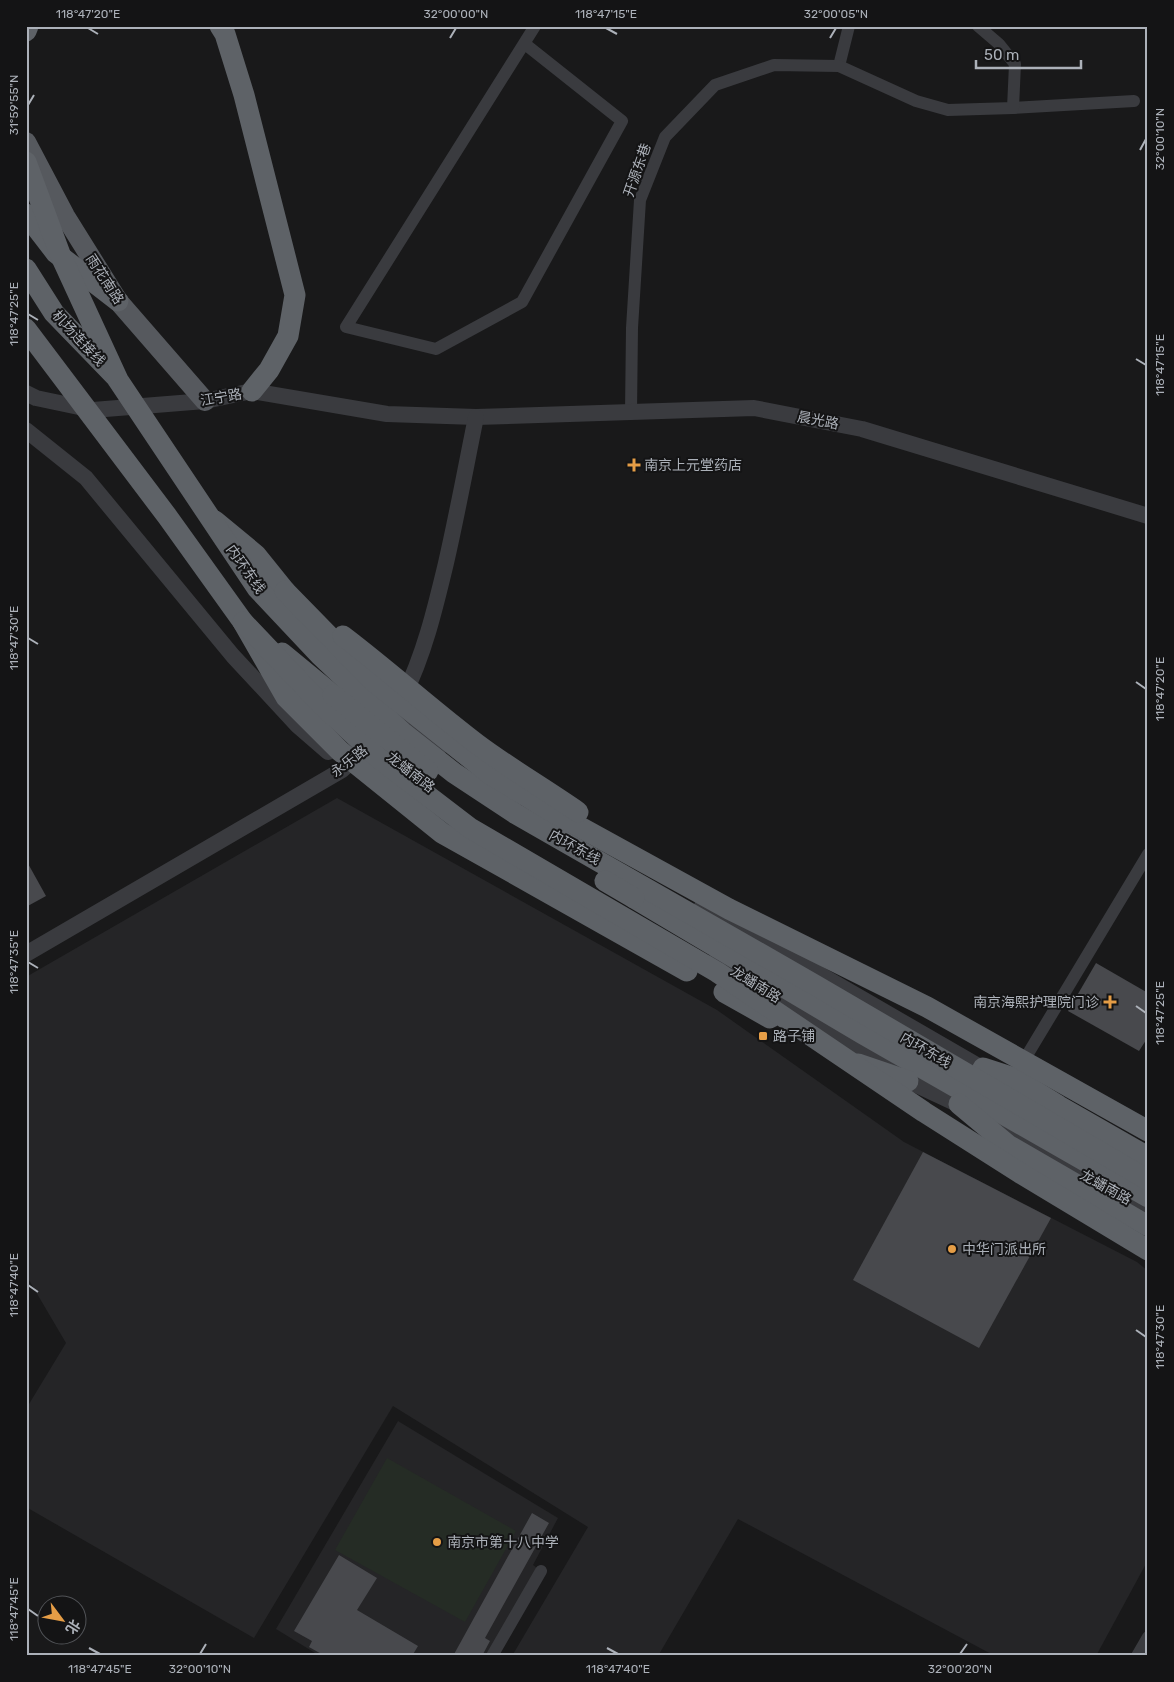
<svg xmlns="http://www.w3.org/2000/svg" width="1174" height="1682" viewBox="0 0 1174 1682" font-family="Rubik,'Noto Sans SC',sans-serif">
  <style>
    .built { fill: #252527 }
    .green { fill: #252c25 }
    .building { fill: #48494d }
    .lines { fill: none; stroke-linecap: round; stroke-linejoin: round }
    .minor { stroke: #3a3b3f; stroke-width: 12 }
    .tertiary { stroke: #3a3b3f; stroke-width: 16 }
    .primary { stroke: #56595e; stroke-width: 20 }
    .trunk { stroke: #5e6267; stroke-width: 21 }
    .tertiary-bridge { stroke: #3a3b3f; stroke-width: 16 }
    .trunk-bridge { stroke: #5e6267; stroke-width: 21 }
    .ticks { fill: none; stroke: #acb1b9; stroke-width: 2 }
    .poi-dot { fill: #e59d46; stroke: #141415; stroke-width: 2 }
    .labels { text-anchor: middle; stroke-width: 4; stroke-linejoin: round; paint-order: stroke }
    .street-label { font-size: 14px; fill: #acb1b9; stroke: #141415 }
    .poi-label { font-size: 14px; fill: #acb1b9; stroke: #141415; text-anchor: start }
    .neatline { fill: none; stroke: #acb1b9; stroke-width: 2 }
    .ticks-label { font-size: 12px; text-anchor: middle; fill: #acb1b9 }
  </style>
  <rect width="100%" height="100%" fill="#19191a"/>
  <!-- built -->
  <g class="built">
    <polygon points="337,798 717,1010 904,1142 1137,1262 1148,1271 1148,1560 1096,1656 995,1656 738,1519 658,1656 512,1656 588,1527 393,1406 254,1638 26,1507 26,1409 66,1343 26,1275 26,977"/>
    <polygon points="398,1421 558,1518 533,1565 541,1571 492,1656 320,1656 276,1629"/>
  </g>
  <!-- green -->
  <polygon class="green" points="387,1458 516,1531 465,1622 335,1550"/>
  <!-- building -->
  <g class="building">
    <polygon points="26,860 46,896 26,907"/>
    <polygon points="1096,963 1148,993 1148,1037 1139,1051 1068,1011"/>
    <polygon points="923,1152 1051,1218 979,1348 853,1280"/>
    <polygon points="532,1513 549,1523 485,1638 490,1641 482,1656 453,1656"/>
    <polygon points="339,1555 377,1578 357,1610 418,1646 412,1656 325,1656 309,1647 312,1641 294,1631"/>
  </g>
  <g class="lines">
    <!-- minor -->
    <g class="minor">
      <polyline points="525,44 622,121 522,302 436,349 346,327 535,26"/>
      <polyline points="839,66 849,26"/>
      <polyline points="1013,108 1134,101"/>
      <polyline points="631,412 632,328 640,200 665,137 715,85 774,65 839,66 916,101 948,110 1013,108 1015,64 999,44 978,26"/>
      <polyline points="1020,1067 1148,854"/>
      <polyline points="492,1656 541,1571"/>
      <polyline points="1137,1656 1148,1637"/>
    </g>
    <!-- tertiary -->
    <g class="tertiary">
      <polyline points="26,393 36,398 93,410 205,401 252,391 387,414 476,417 754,408 862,429 1148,516"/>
      <path d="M403 697C424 655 435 609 446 563 457 515 466 466 476 417"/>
      <polyline points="395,713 440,747"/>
      <polyline points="702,906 992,1074"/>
      <polyline points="26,954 342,770 360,754"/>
      <polyline points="716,960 908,1081 968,1109"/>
      <polyline points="992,1123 1148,1211"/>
    </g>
    <!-- primary -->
    <polyline class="primary" points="26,142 65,216 118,301 205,401"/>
    <!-- trunk -->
    <g class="trunk">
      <polyline points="220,26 225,34 244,95 295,295 288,336 269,370 252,391"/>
      <polyline points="26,31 28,26"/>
      <polyline points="26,214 56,253 118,301"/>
      <polyline points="26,269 54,313 115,376"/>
      <polyline points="215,521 256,555 285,591"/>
      <polyline points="282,653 333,695"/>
      <polyline points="634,898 863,1034 1148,1197"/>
      <polyline points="724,992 770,1018"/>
      <polyline points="858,1064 908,1081"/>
      <polyline points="983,1068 1014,1078 1059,1106 1148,1157"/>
      <polyline points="959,1104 1008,1145 1148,1226"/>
    </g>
    <!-- tertiary-bridge -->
    <polyline class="tertiary-bridge" points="26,430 86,478 233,656 298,726 328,752"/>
    <!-- trunk-bridge -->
    <g class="trunk-bridge">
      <polyline points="26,162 60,254 118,380 257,588 320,655 402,732 454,773 516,814 815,985 1148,1180"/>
      <polyline points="26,329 167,516 243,622 286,697 340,751 442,833 687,971"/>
      <polyline points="285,591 373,681 490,774 549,810 729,909 927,1007 1148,1131"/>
      <polyline points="243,622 321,704 381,760 470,828 717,972 924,1112 1020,1173 1148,1250"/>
      <path d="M343 636C389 671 431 709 477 744 509 768 545 789 578 812"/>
      <polyline points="333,695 428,771"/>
      <polyline points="605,881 634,898"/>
    </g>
  </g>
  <!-- ticks -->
  <path class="ticks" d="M88 28 98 34M606 28 617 34M450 38 456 28M830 38 836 28M28 105 34 95M1140 150 1146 139M28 314 38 320M1136 359 1146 365M28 638 38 644M1136 682 1146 689M28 962 38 968M1136 1006 1146 1013M28 1285 38 1292M1136 1330 1146 1337M28 1609 38 1616M89 1648 100 1654M607 1648 618 1654M200 1654 206 1644M960 1654 967 1644"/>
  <!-- markers -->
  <g class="poi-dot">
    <path d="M631.5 457.5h5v5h5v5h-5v5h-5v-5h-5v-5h5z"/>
    <path d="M1107.5 994.5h5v5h5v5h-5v5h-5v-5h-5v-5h5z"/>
    <rect x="758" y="1031" width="10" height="10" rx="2.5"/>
    <circle cx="952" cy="1249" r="5"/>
    <circle cx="437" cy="1542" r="5"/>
  </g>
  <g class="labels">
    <!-- street labels -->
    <g class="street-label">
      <text transform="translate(637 170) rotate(-71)" y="5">开源东巷</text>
      <text transform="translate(105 279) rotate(57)" y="5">雨花南路</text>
      <text transform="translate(79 338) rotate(47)" y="5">机场连接线</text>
      <text transform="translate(221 397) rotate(-10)" y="5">江宁路</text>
      <text transform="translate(818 420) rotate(11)" y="5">晨光路</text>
      <text transform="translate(246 569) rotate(55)" y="5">内环东线</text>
      <text transform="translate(349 761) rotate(-38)" y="5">永乐路</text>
      <text transform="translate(411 772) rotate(38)" y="5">龙蟠南路</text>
      <text transform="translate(575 847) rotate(29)" y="5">内环东线</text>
      <text transform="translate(756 984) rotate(32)" y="5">龙蟠南路</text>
      <text transform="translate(926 1050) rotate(30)" y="5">内环东线</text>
      <text transform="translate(1106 1187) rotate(29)" y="5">龙蟠南路</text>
    </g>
    <!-- poi labels -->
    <g class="poi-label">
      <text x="644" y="470">南京上元堂药店</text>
      <text x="1099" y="1007" text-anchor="end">南京海熙护理院门诊</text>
      <text x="773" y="1041">路子铺</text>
      <text x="962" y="1254">中华门派出所</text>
      <text x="447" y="1547">南京市第十八中学</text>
    </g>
  </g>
  <!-- border -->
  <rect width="1174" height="1682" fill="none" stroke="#141415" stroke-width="55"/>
  <!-- north arrow -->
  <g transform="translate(62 1620) rotate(122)"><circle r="24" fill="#141415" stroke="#515357"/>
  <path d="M0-4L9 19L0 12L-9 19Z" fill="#e59d46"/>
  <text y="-8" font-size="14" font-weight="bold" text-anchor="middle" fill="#acb1b9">北</text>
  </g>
  <!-- scale -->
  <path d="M976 60v8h105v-8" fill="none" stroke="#acb1b9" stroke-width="2.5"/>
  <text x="984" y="60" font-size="15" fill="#acb1b9" stroke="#141415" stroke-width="4" paint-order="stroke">50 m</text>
  <rect x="28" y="28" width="1118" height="1626" class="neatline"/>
  <g class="ticks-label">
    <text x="88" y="18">118°47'20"E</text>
    <text x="456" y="18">32°00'00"N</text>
    <text x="606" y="18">118°47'15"E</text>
    <text x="836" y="18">32°00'05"N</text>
    <text transform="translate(14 105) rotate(-90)" y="4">31°59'55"N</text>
    <text transform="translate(1160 139) rotate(-90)" y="4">32°00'10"N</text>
    <text transform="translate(14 314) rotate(-90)" y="4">118°47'25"E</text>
    <text transform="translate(1160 365) rotate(-90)" y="4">118°47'15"E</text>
    <text transform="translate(14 638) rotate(-90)" y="4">118°47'30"E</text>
    <text transform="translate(1160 689) rotate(-90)" y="4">118°47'20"E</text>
    <text transform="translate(14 962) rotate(-90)" y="4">118°47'35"E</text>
    <text transform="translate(1160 1013) rotate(-90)" y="4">118°47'25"E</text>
    <text transform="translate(14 1285) rotate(-90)" y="4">118°47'40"E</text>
    <text transform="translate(1160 1337) rotate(-90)" y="4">118°47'30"E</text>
    <text transform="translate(14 1609) rotate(-90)" y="4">118°47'45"E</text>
    <text x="100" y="1673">118°47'45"E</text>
    <text x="200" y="1673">32°00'10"N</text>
    <text x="618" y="1673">118°47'40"E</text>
    <text x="960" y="1673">32°00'20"N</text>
  </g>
</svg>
